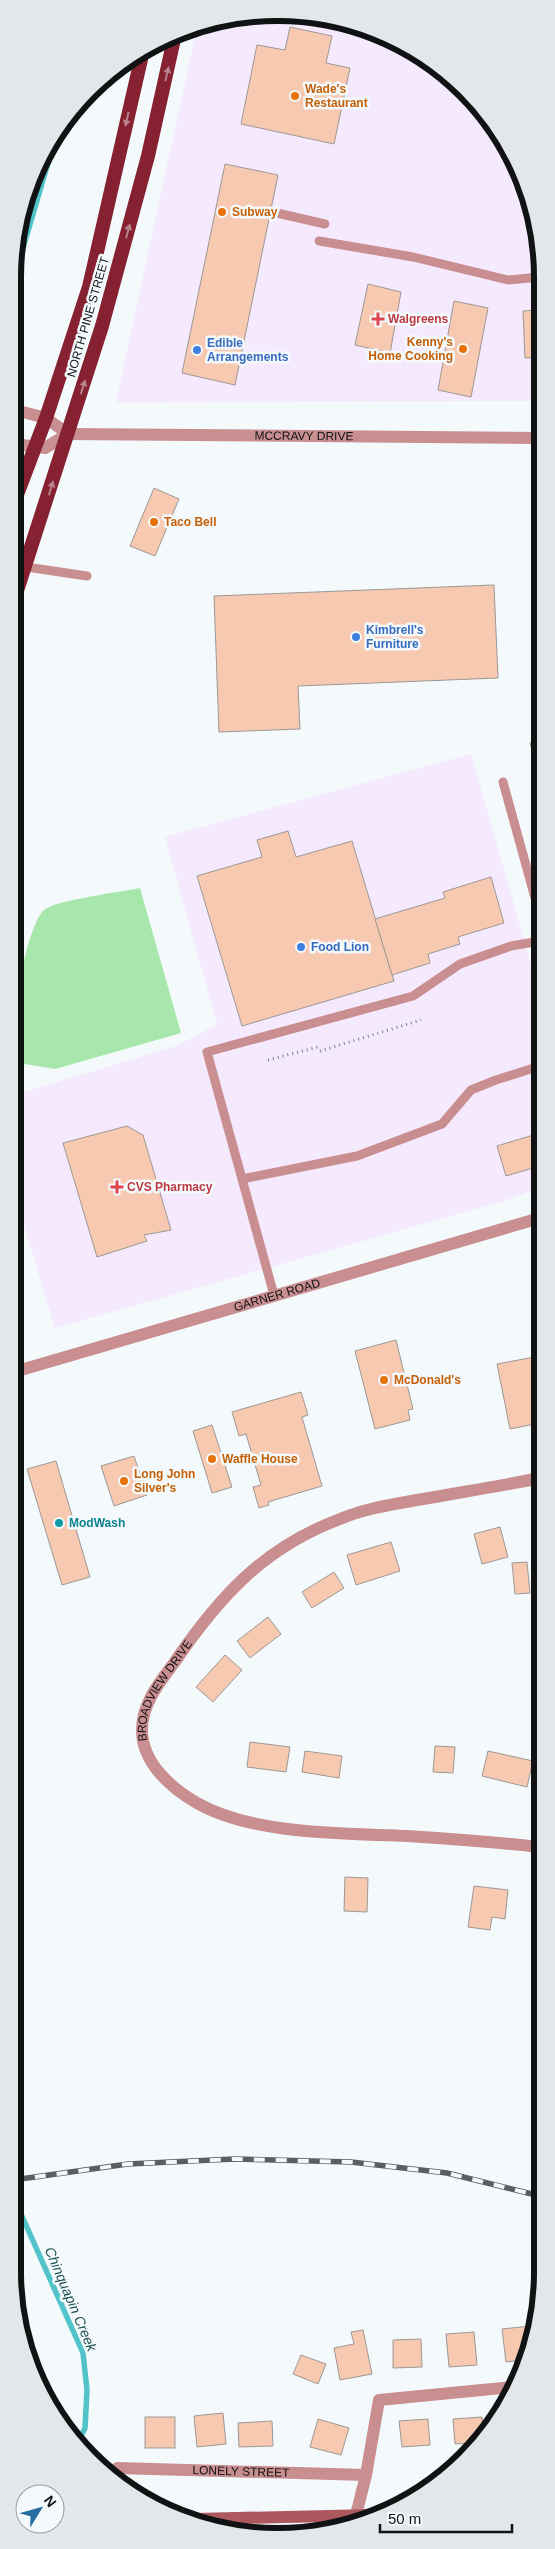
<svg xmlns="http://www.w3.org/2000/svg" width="555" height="2549" viewBox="0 0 555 2549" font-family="Helvetica,sans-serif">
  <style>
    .commercial { fill: #f5e9fd }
    .green { fill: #a8e7ac }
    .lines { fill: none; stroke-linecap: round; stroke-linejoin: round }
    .stream { stroke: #51c3c9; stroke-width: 5.5 }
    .building { fill: #f7c9b1; stroke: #9c9895 }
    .path { stroke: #7e8283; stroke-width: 3; stroke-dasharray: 1 4; stroke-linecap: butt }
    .service { stroke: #c98e90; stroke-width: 9 }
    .minor { stroke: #c98e90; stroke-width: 12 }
    .tertiary { stroke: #c98e90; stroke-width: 12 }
    .secondary { stroke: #ad585f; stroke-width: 12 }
    .trunk { stroke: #862132; stroke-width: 14 }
    .rail-casing { stroke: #5c5f61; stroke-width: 5.5 }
    .rail { stroke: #f4f9fc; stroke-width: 4; stroke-dasharray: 11; stroke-linecap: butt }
    .oneway { fill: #b8828d }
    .food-dot { fill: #e8710a; stroke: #f4f9fc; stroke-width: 2 }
    .health-dot { fill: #e0444e; stroke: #f4f9fc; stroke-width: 2 }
    .shop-dot { fill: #3f7fe0; stroke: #f4f9fc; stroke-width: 2 }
    .culture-dot { fill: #0f9aa8; stroke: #f4f9fc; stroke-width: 2 }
    .labels { text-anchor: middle; stroke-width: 5; stroke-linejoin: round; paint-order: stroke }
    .food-label { font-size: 12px; font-weight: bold; fill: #c56008; stroke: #f4f9fc; text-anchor: start }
    .street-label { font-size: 12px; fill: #101213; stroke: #f4f9fc }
    .health-label { font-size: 12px; font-weight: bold; fill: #be3a42; stroke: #f4f9fc; text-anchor: start }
    .shop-label { font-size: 12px; font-weight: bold; fill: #366cbe; stroke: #f4f9fc; text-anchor: start }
    .culture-label { font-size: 12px; font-weight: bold; fill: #0d838f; stroke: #f4f9fc; text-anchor: start }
    .water-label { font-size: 14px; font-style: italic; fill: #1e5052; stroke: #f4f9fc }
    .rim { fill: none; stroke: #101213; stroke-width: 6 }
  </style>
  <rect width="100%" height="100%" fill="#f4f9fc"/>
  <!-- commercial -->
  <g class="commercial">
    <polygon points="312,15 395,40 465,90 515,161 540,243 540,401 116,402 197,27 209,21"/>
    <polygon points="471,754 540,996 540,1188 504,1201 55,1328 14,1193 14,1095 177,1046 217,1024 165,837"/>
  </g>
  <!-- green -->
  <path class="green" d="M140 888 181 1033 55 1069 19 1063C17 1060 15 1056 14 1053 9 1028 26 926 44 910 55 900 122 892 140 888Z"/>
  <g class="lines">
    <!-- stream -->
    <g class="stream">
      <polyline points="15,275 56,136"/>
      <polyline points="13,2196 83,2353 87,2390 85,2428 77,2444"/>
    </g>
  </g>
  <!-- building -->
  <g class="building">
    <polygon points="290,27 332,36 326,63 350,68 334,144 241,124 257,45 285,50"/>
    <polygon points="225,164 278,175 235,385 182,373"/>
    <polygon points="368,284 401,292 390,353 355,345"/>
    <polygon points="454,301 488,308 471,397 438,390"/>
    <polygon points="540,310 540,357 525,358 523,311"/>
    <polygon points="154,488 179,499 155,556 130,546"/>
    <polygon points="494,585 498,678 298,686 300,729 219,732 214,596"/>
    <polygon points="540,740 540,779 530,743"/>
    <polygon points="288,831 296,857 352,841 394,981 242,1026 197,876 262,857 257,840"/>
    <polygon points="491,877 504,923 458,937 460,944 428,954 430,963 392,975 375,919 445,898 443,892"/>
    <polygon points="127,1126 143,1135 171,1230 144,1235 147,1241 97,1257 63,1143"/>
    <polygon points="540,1133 540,1166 506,1176 497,1146"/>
    <polygon points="396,1340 413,1409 408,1410 410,1420 375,1429 355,1351"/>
    <polygon points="540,1356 540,1423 510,1429 497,1364"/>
    <polygon points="301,1392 308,1415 302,1417 322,1486 268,1502 269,1505 259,1508 253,1487 261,1485 246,1434 239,1436 232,1412"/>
    <polygon points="212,1425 232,1487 212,1493 193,1431"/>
    <polygon points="134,1456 147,1495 114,1506 101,1466"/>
    <polygon points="56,1461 90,1577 62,1585 27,1469"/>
    <polygon points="500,1527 508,1557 482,1564 474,1534"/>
    <polygon points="391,1542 400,1571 356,1585 347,1555"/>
    <polygon points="527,1562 530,1593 515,1594 512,1563"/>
    <polygon points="334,1572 344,1588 312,1608 302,1592"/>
    <polygon points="268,1617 281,1634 250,1658 237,1641"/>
    <polygon points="225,1655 242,1670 213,1702 196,1687"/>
    <polygon points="250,1742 290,1747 286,1772 247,1767"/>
    <polygon points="435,1746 455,1747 453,1773 433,1772"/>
    <polygon points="305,1751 342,1756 339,1778 302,1772"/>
    <polygon points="488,1751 533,1761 527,1787 482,1776"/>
    <polygon points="345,1877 368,1878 367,1912 344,1911"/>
    <polygon points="474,1886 508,1890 505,1919 492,1917 490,1930 468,1927"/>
    <polygon points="530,2326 531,2334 522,2360 506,2362 502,2329"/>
    <polygon points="363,2330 372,2374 340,2380 334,2348 354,2344 351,2332"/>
    <polygon points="474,2332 477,2365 449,2367 446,2334"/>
    <polygon points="421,2339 422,2367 393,2368 393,2340"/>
    <polygon points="301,2355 326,2364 318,2384 293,2374"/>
    <polygon points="223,2413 226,2444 197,2447 194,2416"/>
    <rect x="145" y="2417" width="30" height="31"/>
    <polygon points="482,2417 483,2431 472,2443 455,2444 453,2419"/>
    <polygon points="318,2419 349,2428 341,2455 310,2447"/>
    <polygon points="428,2419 430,2445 402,2447 399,2421"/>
    <polygon points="272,2421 273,2446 239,2447 238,2423"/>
  </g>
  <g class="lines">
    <!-- path -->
    <g class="path">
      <polyline points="320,1051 421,1020"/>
      <polyline points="268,1060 318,1047"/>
    </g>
    <!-- service -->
    <g class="service">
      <polyline points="277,213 325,224"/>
      <polyline points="319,241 413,257 508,280 540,277"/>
      <polyline points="26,567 87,576"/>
      <polyline points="503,782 540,916"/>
      <polyline points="242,1179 357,1156 442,1124 471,1090 496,1080 540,1066"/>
      <polyline points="274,1295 207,1052 413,996 460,964 511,946 540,941"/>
    </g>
    <!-- minor -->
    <g class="minor">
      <path id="s1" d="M540 1847C496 1842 452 1839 407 1836 344 1833 253 1835 197 1803 171 1788 142 1763 142 1730 142 1704 159 1683 174 1663 219 1597 263 1548 340 1519 366 1508 395 1504 423 1499 462 1492 501 1486 540 1478"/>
      <path id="s2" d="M117 2468 366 2475"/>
      <polyline points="356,2515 366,2475 379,2400 513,2387"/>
    </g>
    <!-- tertiary -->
    <g class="tertiary">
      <polyline points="15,410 46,418 68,434"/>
      <path id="s3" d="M68 434 540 438"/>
      <polyline points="15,444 45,448 68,434"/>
      <path id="s4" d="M14 1372 540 1218"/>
    </g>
    <!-- secondary -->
    <polyline class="secondary" points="195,2519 372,2515"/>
    <!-- trunk -->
    <g class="trunk">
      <polyline points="15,500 46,418 89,287 142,55"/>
      <polyline points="14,600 102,326 148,156 174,39"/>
    </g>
    <defs>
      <polyline id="rail" points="13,2180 128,2164 234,2159 351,2162 447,2173 540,2196"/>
    </defs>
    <!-- rail casing -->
    <use href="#rail" class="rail-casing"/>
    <!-- rail -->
    <use href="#rail" class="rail"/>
  </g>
  <!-- one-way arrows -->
  <defs><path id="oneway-solid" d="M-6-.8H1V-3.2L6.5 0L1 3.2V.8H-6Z" transform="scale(1.25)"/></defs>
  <g class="oneway">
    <use href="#oneway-solid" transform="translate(167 74) rotate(-77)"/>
    <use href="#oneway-solid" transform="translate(127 119) rotate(103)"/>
    <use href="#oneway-solid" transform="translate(128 231) rotate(-75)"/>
    <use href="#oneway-solid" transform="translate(83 387) rotate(-73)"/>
    <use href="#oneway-solid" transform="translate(51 488) rotate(-73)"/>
  </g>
  <!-- markers -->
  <g class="food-dot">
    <circle cx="295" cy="96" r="5"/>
    <circle cx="222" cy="212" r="5"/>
    <circle cx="463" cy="349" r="5"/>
    <circle cx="154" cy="522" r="5"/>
    <circle cx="384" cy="1380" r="5"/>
    <circle cx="212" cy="1459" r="5"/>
    <circle cx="124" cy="1481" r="5"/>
  </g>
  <g class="health-dot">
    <path d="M375.5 311.5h5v5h5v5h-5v5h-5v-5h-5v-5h5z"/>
    <path d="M114.5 1179.5h5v5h5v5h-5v5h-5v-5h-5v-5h5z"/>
  </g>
  <g class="shop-dot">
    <circle cx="197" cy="350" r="5"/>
    <circle cx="356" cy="637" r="5"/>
    <circle cx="301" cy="947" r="5"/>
  </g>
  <circle class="culture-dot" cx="59" cy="1523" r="5"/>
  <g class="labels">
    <!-- food labels -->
    <g class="food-label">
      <text x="305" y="93">Wade's<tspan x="305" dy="14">Restaurant</tspan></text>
      <text x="232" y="216">Subway</text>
      <text x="453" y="346" text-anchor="end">Kenny's<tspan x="453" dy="14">Home Cooking</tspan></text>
      <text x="164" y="526">Taco Bell</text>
      <text x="394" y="1384">McDonald's</text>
      <text x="222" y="1463">Waffle House</text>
      <text x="134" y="1478">Long John<tspan x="134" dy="14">Silver's</tspan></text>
    </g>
    <!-- street labels -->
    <g class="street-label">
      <text transform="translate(88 317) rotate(-74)" y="4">NORTH PINE STREET</text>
      <text dy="4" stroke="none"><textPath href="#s3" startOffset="236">MCCRAVY DRIVE</textPath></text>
      <text dy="4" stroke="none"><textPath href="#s4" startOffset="274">GARNER ROAD</textPath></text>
      <text dy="4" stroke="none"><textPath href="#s1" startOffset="489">BROADVIEW DRIVE</textPath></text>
      <text dy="4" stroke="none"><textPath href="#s2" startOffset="124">LONELY STREET</textPath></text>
    </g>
    <!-- health labels -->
    <g class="health-label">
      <text x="388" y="323">Walgreens</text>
      <text x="127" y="1191">CVS Pharmacy</text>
    </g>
    <!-- shop labels -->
    <g class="shop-label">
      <text x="207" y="347">Edible<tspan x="207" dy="14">Arrangements</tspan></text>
      <text x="366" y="634">Kimbrell's<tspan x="366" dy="14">Furniture</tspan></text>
      <text x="311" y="951">Food Lion</text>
    </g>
    <!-- culture labels -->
    <g class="culture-label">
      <text x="69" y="1527">ModWash</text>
    </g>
    <!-- water labels -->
    <g class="water-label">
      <text transform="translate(71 2299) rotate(67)" y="5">Chinquapin Creek</text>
    </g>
  </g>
  <!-- crop -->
  <path d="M0 0H555V2549H0ZM277 21H278A256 256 0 0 1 534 277V2272A256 256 0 0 1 278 2528H277A256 256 0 0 1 21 2272V277A256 256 0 0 1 277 21Z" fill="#e2e7e9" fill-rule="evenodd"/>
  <path class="rim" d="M277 21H278A256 256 0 0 1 534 277V2272A256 256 0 0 1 278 2528H277A256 256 0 0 1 21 2272V277A256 256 0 0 1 277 21Z"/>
  <!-- north arrow -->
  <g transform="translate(40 2509) rotate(53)"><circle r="24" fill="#f4f9fc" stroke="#999d9f"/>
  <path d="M0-4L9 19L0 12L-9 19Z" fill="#266da1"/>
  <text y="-8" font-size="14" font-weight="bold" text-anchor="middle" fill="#101213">N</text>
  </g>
  <!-- scale -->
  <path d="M380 2524v8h132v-8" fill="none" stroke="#101213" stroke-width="2.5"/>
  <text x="388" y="2524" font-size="15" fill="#101213" stroke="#f4f9fc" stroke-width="4" paint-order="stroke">50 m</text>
</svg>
